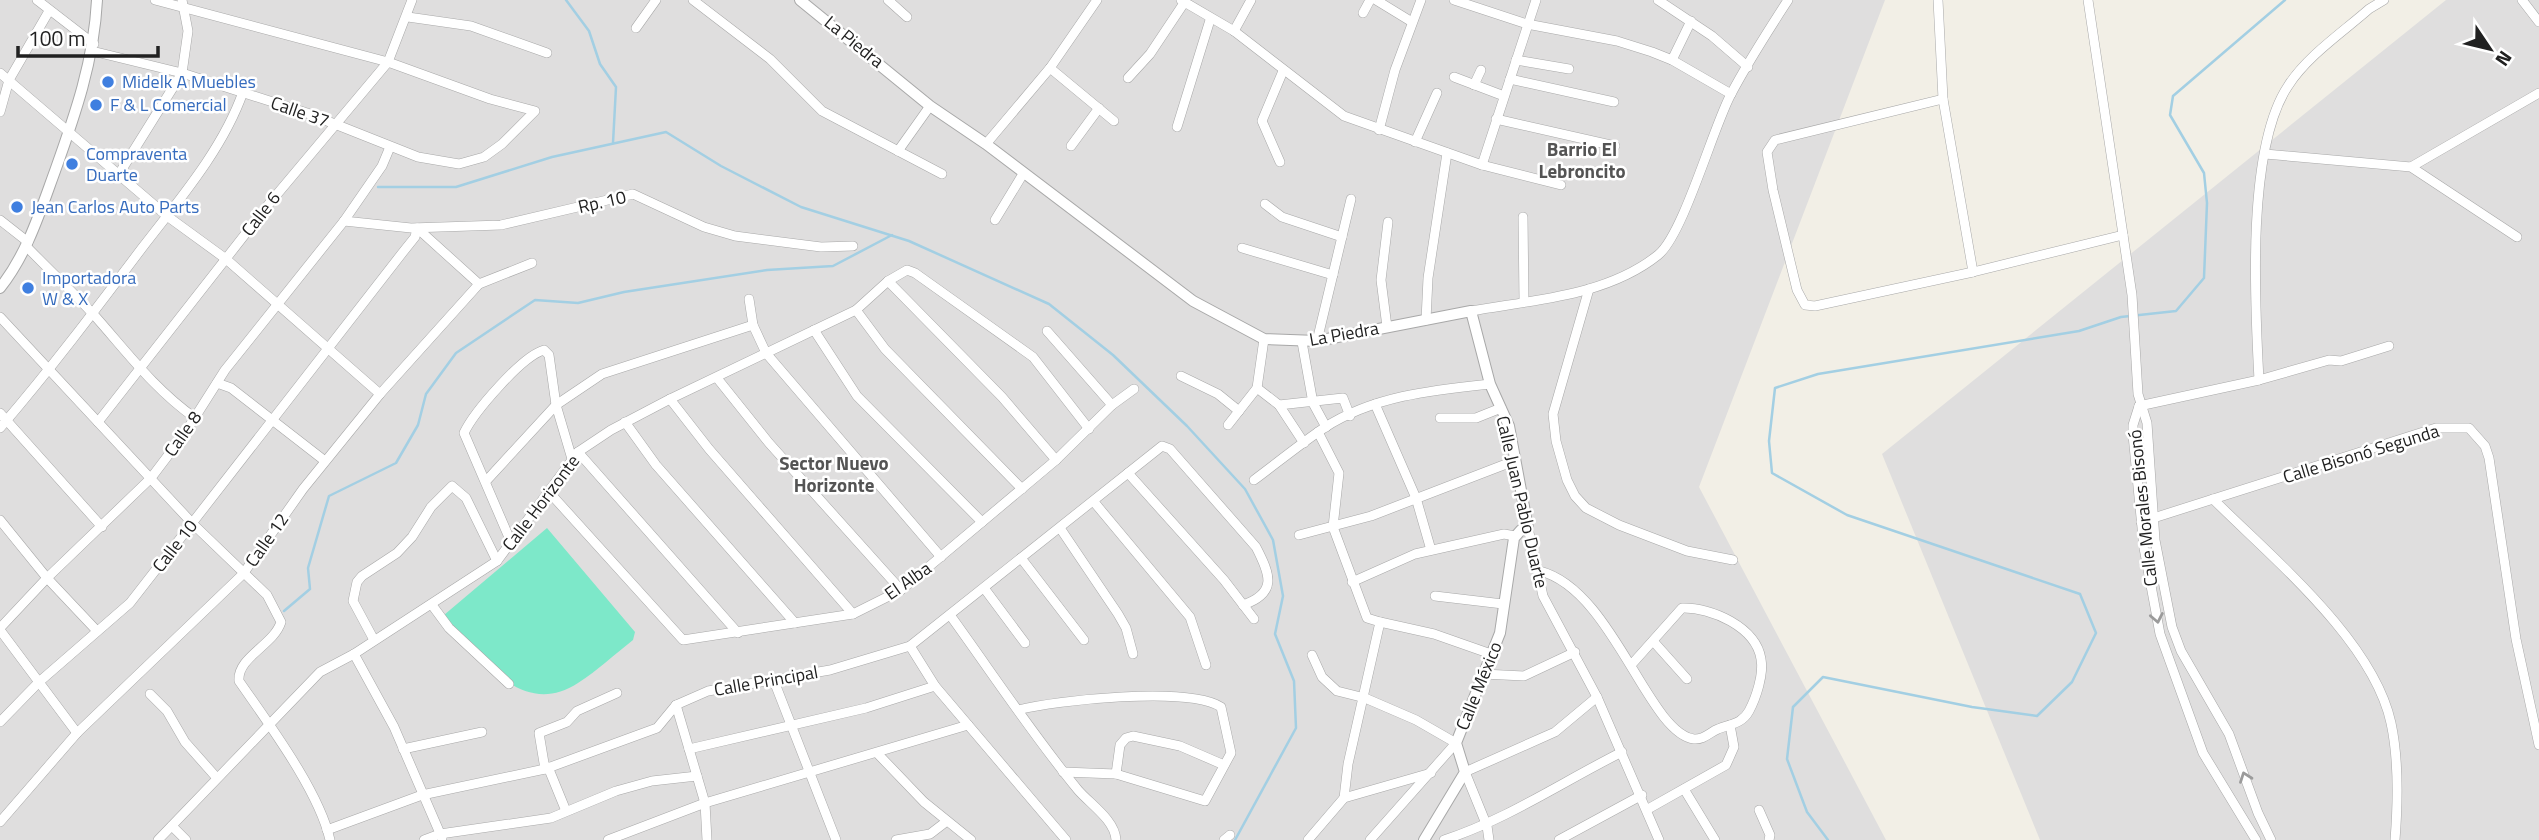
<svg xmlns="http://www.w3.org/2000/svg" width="2539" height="840" viewBox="0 0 2539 840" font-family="'Titillium Web',sans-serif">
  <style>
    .residential { fill: #dfdede }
    .pitch { fill: #7de8c9 }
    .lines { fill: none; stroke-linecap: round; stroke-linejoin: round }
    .stream { stroke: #a3cfe3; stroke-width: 2.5 }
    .minor-casing { stroke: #a8a8a8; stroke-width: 10 }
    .tertiary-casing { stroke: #a8a8a8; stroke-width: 12 }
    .minor { stroke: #fff; stroke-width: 9 }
    .tertiary { stroke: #fff; stroke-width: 10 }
    .oneway { stroke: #9b9b9b }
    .shop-dot { fill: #3f7fe0; stroke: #fff; stroke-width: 2.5 }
    .labels { text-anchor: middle; stroke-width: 5; stroke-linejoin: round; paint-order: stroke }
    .street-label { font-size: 18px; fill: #212121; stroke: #fff }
    .shop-label { font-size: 18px; fill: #366cbe; stroke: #fff; text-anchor: start }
    .neighbourhood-label { font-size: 19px; font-weight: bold; fill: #545454; stroke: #fff }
  </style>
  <rect width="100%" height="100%" fill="#f2efe6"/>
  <!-- residential -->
  <g class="residential">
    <polygon points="0,0 1885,0 1699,487 1886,840 0,840"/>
    <polygon points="2446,0 2539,0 2539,840 2040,840 1882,454"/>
  </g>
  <!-- pitch -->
  <path class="pitch" d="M547 528 635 632 633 640C615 654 597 671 578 683 520 721 476 653 444 615Z"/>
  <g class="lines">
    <!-- stream -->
    <g class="stream">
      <polyline points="566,0 589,31 600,64 616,87 613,143"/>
      <polyline points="378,187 456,187 552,157 666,132 721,166 801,207 909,241 1049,304 1113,355 1187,426 1245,489 1273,540 1283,596 1275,634 1294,681 1296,728 1235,840"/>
      <polyline points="284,611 310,589 308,568 329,496 396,463 418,425 426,394 456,353 535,300 578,303 624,292 767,270 833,266 892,235"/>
      <polyline points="1828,840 1807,812 1787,759 1793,707 1823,677 1972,707 2037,716 2072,682 2096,633 2080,594 1847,515 1772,473 1769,441 1775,388 1818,374 2079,331 2121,317 2176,311 2204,278 2207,203 2204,173 2170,115 2173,96 2285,0"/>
    </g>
    <defs>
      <g id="minor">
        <polyline points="37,0 94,44"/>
        <polyline points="693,0 770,59 822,111 942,174"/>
        <polyline points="888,0 907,17"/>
        <polyline points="1181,0 1234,31 1344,116 1482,165 1561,185"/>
        <polyline points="1376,0 1412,22"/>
        <polyline points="1454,0 1527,24 1617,41 1652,52 1672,60 1731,94"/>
        <polyline points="1658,0 1712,36 1748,67"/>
        <polyline points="1938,0 1943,99 1973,272"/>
        <polyline points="2088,0 2132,295 2138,394 2147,423 2155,540 2172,627 2181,651 2229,734 2258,813 2271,840"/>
        <polyline points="2522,0 2539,22"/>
        <polyline points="1363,13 1370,0"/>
        <polyline points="408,17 471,26 547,53"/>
        <polyline points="636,28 656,0"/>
        <polyline points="1234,31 1251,0"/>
        <polyline points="92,51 182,73 307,113 418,157 459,164 484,157 502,144 535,111 490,99 388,62 155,0"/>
        <polyline points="1516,60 1569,69"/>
        <polyline points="1672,60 1691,21"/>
        <polyline points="1050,68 1114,121"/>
        <polyline points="0,73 167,216 226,259 380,394"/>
        <polyline points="1454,77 1504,96"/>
        <polyline points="1128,78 1150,54 1184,3"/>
        <polyline points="1510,79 1614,102"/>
        <polyline points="1474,85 1481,70"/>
        <polyline points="1943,99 1775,140 1767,152 1773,190 1797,290 1805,305 1815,306 1973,272 2123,235"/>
        <polyline points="0,112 9,80 49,11"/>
        <polyline points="1496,119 1615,146"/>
        <polyline points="1177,127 1210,20"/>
        <polyline points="1379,130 1395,70 1421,0"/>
        <polyline points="1415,142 1437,93"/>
        <polyline points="986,144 1050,68 1097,0"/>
        <polyline points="1071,146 1099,108"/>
        <polyline points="898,151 930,106"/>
        <polyline points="2265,154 2411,167 2517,237"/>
        <polyline points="1280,162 1262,121 1283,71"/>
        <polyline points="1482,165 1536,0"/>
        <polyline points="2411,167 2539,93"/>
        <polyline points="119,174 182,73 188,31 182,0"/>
        <polyline points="1265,204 1282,217 1342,237"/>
        <polyline points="1523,217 1524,301"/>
        <polyline points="0,220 28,242"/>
        <polyline points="995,220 1023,174"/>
        <polyline points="344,221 411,228 501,225 633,194 704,227 735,236 821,247 853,246"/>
        <path d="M26 246C48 269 72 291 94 315 127 352 154 389 195 418"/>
        <polyline points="1242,248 1333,275"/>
        <polyline points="888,281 1002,397 1056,460"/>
        <polyline points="1589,289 1553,414 1556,441 1567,480 1575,496 1586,508 1619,525 1687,551 1733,560"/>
        <polyline points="749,299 753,325 766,353 941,557"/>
        <polyline points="856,310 885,349 1022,489"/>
        <path d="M1471 311C1533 300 1607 296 1658 255 1683 235 1712 131 1730 96 1747 63 1768 31 1788 0"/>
        <path d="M0 317 193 524 267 595 281 622C274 645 237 657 239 681 268 723 319 791 330 840"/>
        <polyline points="1426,320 1428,278 1447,153"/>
        <polyline points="1387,327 1381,280 1388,222"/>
        <polyline points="814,330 857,396 982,522"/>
        <polyline points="1047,331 1112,405"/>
        <polyline points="1317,341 1351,199"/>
        <polyline points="1302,342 1313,403 1326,427"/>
        <polyline points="1181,376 1218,394 1239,411"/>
        <polyline points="717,378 769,443 901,590"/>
        <path d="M2259 380C2255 305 2246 149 2288 86 2307 56 2343 32 2369 9L2384 0"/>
        <polyline points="217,383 231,388 325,461"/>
        <polyline points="1257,388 1279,405 1304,443"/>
        <polyline points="670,399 709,449 853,614"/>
        <polyline points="1375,404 1416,498 1431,550"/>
        <polyline points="1279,405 1343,398 1350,416"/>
        <polyline points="2139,406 2133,425 2133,435 2144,548 2160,634 2203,753 2256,840"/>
        <polyline points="2139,406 2259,380 2329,360 2341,361 2389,346"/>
        <polyline points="0,413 102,527"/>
        <polyline points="1440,418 1476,418 1501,408"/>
        <polyline points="98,422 268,205 388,62 412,0"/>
        <polyline points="625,422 656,465 795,623"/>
        <polyline points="1228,425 1257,388 1264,339"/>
        <path d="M0 428C50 370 96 309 142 248 179 200 223 149 243 92"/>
        <polyline points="1318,432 1339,473 1333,527 1367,618 1380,622 1348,764 1344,798"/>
        <polyline points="578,452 738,633"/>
        <polyline points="1128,473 1224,580 1254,619"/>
        <polyline points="487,480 556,405 602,374 753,325"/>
        <path d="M1254 480C1277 463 1300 444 1324 428 1373 396 1433 390 1490 384"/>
        <polyline points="549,492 683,640 853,614 901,590 1056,460 1112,405 1134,389"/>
        <path d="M2213 499C2271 557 2373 640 2391 723 2399 760 2398 802 2395 840"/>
        <polyline points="1094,502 1190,617 1206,665"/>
        <polyline points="0,520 47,578 97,631"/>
        <polyline points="2141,522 2436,428 2469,428 2485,446 2489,458 2516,639 2539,745"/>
        <polyline points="1060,528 1118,614 1126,628 1133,654"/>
        <polyline points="1528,528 1543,596 1597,697 1659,840"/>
        <polyline points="1299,535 1371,516 1514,461"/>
        <path d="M511 542 464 433C474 412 522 356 544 350L549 355 556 405 572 459"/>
        <polyline points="1021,558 1084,640"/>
        <path d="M1540 571C1613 590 1648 733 1694 739 1704 740 1710 732 1718 729 1730 724 1742 724 1749 711 1756 698 1764 674 1761 659 1756 627 1711 607 1682 608L1632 664"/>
        <polyline points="1352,582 1415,554 1504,534 1515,536"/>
        <polyline points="984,588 1025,643"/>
        <polyline points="1435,596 1503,604"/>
        <polyline points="432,605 449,628 509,684"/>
        <path d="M950 615C992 673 1032 734 1078 790 1090 804 1115 820 1116 840"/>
        <polyline points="1380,622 1434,634 1491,654"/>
        <polyline points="0,628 47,578 151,478 185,433 225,370 344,221 382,166 390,147"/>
        <polyline points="0,630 77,733"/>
        <polyline points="374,640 353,601 357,582 362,576 397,553 412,537 431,507 452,486 466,498 497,561"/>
        <polyline points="1653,641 1687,679"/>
        <polyline points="910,646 935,686 1066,840"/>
        <polyline points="354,654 394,727 442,838"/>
        <polyline points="1312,655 1322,677 1337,691 1365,698 1416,720 1456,743 1370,840"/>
        <polyline points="1483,674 1524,676 1575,652"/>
        <polyline points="774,681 836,840"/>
        <polyline points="150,694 167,711 185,742 216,777"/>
        <polyline points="676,705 705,803 707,840"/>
        <path d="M1018 710C1057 700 1188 686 1221 707L1231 753 1205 801 1116 774 1063 772"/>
        <polyline points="0,722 39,682 130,603 403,252 415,237 417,228 479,284"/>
        <polyline points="403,749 482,732"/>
        <polyline points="689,749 866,708 935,686"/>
        <polyline points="877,753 924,802 971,840"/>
        <polyline points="548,767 566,811"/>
        <polyline points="545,769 539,733 567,722 577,711 617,693"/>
        <polyline points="1116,774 1120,745 1126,738 1133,736 1180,746 1224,765"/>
        <polyline points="1684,789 1715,840"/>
        <polyline points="1648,809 1726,765 1734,747 1730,725"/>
        <polyline points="1759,810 1770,835 1769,840"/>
        <polyline points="0,822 77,733 243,574 303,489 380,394 479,284 532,263"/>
        <polyline points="172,826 186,840"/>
        <path d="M327 830 422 795 545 769 657 728 676 705 708 691 830 670 910 646 1162 446 1170 449 1256 547C1270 574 1278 593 1243 605"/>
        <polyline points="158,840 320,672 354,654 497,561 578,452 611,430 670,399 856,310 888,281 907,270 915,273 1033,357 1089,429"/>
        <polyline points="424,840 440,834 551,818 616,791 652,781 697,776"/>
        <polyline points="608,840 705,803 968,725"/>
        <polyline points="896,840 930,834 947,821"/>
        <polyline points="1224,840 1230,835"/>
        <polyline points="1308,840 1344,798 1431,773"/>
        <path d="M1444 840C1508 819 1562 782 1622 752"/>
        <polyline points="1489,840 1487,826 1465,772 1555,732 1597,697"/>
        <polyline points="1559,840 1642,795"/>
      </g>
      <g id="tertiary">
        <polyline points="800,0 930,106 986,144 1193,301 1264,339 1317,341 1471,311 1490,384 1509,426 1528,528 1521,530 1514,538 1500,633 1456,743 1465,772 1424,840"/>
        <path d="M0 288C27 254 40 212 55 171 75 115 94 61 97 0"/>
      </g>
    </defs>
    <!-- minor casing -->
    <use href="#minor" class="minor-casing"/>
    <!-- tertiary casing -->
    <use href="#tertiary" class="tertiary-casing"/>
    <!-- minor -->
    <use href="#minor" class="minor"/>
    <!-- tertiary -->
    <use href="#tertiary" class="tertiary"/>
  </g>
  <!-- one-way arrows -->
  <defs><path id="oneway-chevron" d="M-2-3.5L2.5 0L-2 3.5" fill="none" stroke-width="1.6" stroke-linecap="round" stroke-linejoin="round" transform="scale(1.75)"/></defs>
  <g class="oneway">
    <use href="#oneway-chevron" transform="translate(2157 618) rotate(79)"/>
    <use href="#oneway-chevron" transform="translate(2245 777) rotate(-110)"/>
  </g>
  <!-- markers -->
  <g class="shop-dot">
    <circle cx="108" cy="82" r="7"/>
    <circle cx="96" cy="105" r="7"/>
    <circle cx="72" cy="164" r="7"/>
    <circle cx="17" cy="207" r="7"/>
    <circle cx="28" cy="288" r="7"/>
  </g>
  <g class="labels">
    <!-- street labels -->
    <g class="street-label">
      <text transform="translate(854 42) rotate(39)" y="6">La Piedra</text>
      <text transform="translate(300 112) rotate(19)" y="6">Calle 37</text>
      <text transform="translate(602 202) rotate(-13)" y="6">Rp. 10</text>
      <text transform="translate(261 214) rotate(-52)" y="6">Calle 6</text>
      <text transform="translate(1344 334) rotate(-10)" y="6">La Piedra</text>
      <text transform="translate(183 434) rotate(-55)" y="6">Calle 8</text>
      <text transform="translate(2361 454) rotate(-17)" y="6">Calle Bisonó Segunda</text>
      <text transform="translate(1522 502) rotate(77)" y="6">Calle Juan Pablo Duarte</text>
      <text transform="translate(541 503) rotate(-53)" y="6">Calle Horizonte</text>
      <text transform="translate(2143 508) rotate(-96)" y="6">Calle Morales Bisonó</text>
      <text transform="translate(267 540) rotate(-55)" y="6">Calle 12</text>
      <text transform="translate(175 546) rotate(-52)" y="6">Calle 10</text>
      <text transform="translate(908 581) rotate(-35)" y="6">El Alba</text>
      <text transform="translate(766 681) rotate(-10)" y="6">Calle Principal</text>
      <text transform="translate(1479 686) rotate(-68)" y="6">Calle México</text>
    </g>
    <!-- shop labels -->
    <g class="shop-label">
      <text x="122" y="88">Midelk A Muebles</text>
      <text x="110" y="111">F &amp; L Comercial</text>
      <text x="86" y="160">Compraventa<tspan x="86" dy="21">Duarte</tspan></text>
      <text x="31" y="213">Jean Carlos Auto Parts</text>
      <text x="42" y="284">Importadora<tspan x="42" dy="21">W &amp; X</tspan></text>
    </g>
    <!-- neighbourhood labels -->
    <g class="neighbourhood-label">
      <text x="1582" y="156">Barrio El<tspan x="1582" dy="22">Lebroncito</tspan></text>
      <text x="834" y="470">Sector Nuevo<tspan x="834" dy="22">Horizonte</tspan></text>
    </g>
  </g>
  <!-- north arrow -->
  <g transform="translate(2490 49) rotate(125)" stroke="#ffffff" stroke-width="5" paint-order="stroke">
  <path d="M0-5L12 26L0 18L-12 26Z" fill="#212121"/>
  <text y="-10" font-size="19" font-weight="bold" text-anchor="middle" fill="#212121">N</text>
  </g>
  <!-- scale -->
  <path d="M18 46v10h140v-10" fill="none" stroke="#212121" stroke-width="3.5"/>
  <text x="28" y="46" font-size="21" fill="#212121" stroke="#ffffff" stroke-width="5" paint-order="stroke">100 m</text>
</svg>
